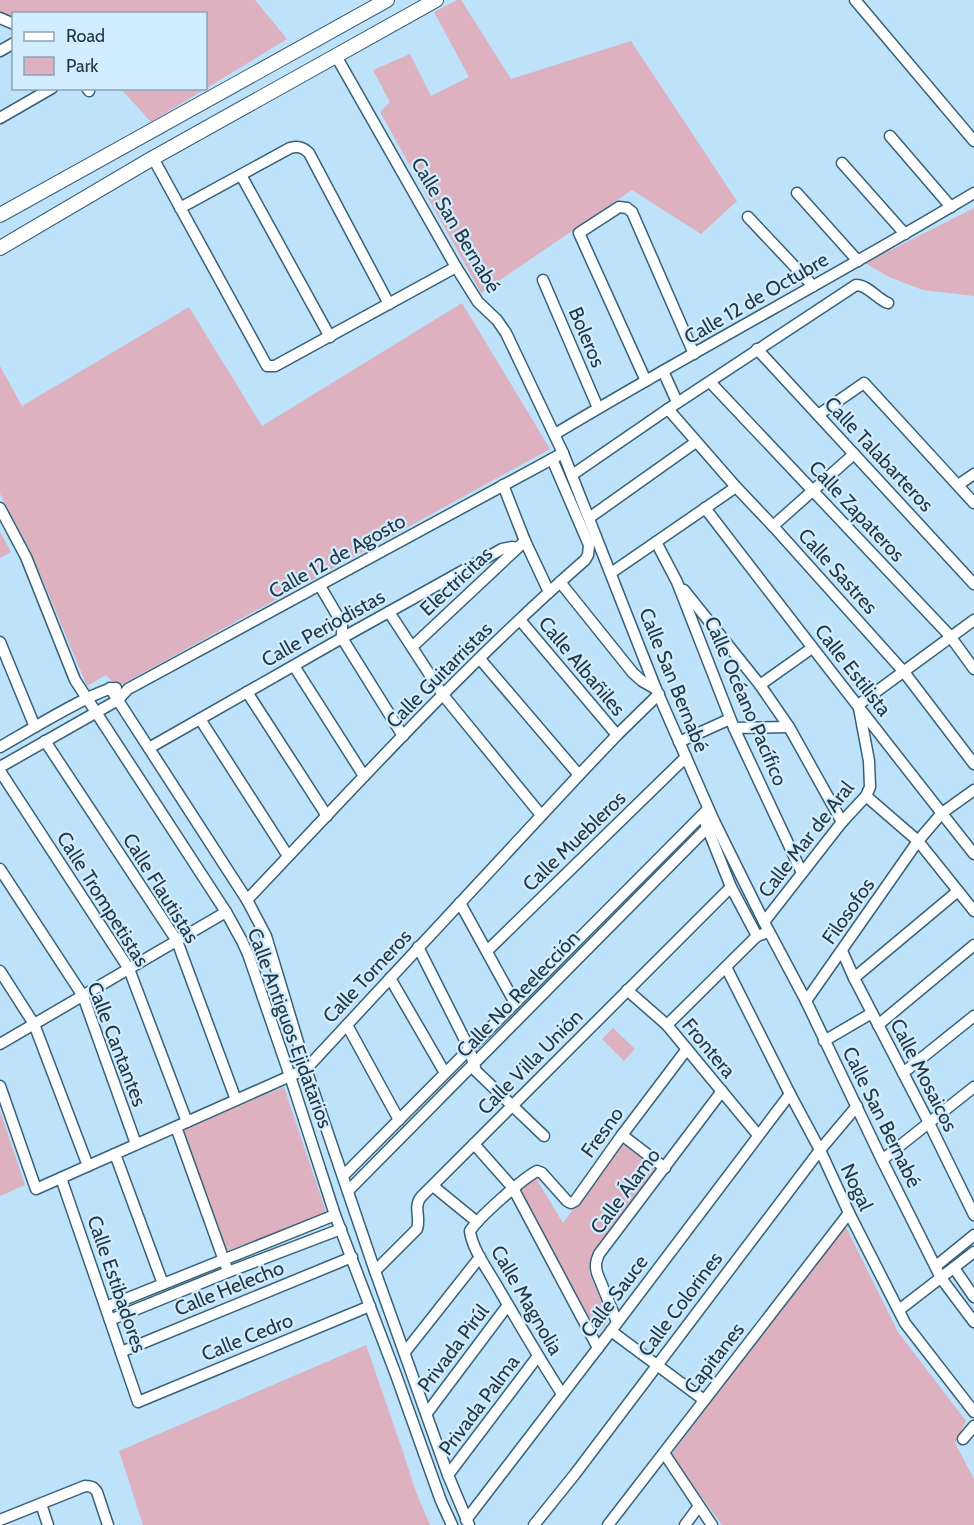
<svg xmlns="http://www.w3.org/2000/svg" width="974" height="1525" viewBox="0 0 974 1525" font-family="Cabin,sans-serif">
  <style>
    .green { fill: #ddb1c0 }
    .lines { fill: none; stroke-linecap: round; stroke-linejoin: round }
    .minor-casing { stroke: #366179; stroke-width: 13 }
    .major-casing { stroke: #366179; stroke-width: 16 }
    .minor { stroke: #fff; stroke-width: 10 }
    .major { stroke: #fff; stroke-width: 14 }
    .labels { text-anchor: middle; stroke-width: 4.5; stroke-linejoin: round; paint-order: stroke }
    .street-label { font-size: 20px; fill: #243742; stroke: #d2edff }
  </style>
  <rect width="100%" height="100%" fill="#bde2f9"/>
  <!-- green -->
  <g class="green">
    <polygon points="0,0 255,0 287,39 151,122 121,89 206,88 206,14 14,14 13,19 0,14"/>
    <polygon points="457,0 461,0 511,79 631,41 737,201 701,234 632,190 481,293 380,112 390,102 373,70 410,54 431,96 469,77 434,12"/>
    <polygon points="974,208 974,296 923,290 889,277 865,263"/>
    <polygon points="462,303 550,449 117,687 106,675 87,686 31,552 0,494 0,366 22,406 189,307 262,426"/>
    <polygon points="0,532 11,552 0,558"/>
    <polygon points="613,1028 635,1049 624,1061 602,1039"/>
    <polygon points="284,1087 327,1215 226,1251 183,1128"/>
    <polygon points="0,1111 25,1185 0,1196"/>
    <polygon points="622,1144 656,1169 594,1253 589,1272 605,1311 606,1324 598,1333 518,1191 534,1175 563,1223"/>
    <polygon points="845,1225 898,1332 966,1421 955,1443 974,1479 974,1525 722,1525 671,1455"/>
    <polygon points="366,1345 403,1452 416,1492 430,1525 143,1525 119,1451"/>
  </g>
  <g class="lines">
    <defs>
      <g id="minor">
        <polyline points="855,0 974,141"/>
        <polyline points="0,18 14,24"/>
        <polyline points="0,51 14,43"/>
        <polyline points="336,56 456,267 478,302 497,320 506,333 563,453 656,689 714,821 764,922 806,1001 882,1160 941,1278 974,1322"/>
        <polyline points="87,88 89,91"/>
        <polyline points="0,118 52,88"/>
        <polyline points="890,136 951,207"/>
        <polyline points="153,158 267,366 275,366 456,267"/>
        <polyline points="842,163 905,234"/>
        <polyline points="241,175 330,337"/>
        <polyline points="797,193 858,261"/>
        <path d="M180 208 290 148C298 146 303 147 309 153L389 304"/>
        <polyline points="748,217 813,286"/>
        <polyline points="543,280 598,408"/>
        <polyline points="757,349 974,584"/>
        <polyline points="663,371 677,402"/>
        <polyline points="646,381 579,233 619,207 627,208 632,212 694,354"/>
        <polyline points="710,382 950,636 974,669"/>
        <polyline points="668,409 736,487 773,526 904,672 974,764"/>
        <polyline points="818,415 864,383 974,503"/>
        <path d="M555 434C693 351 836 276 974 193"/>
        <path d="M572 475 668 409 856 285C868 285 877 299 888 303"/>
        <polyline points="503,485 525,541 549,592"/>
        <polyline points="958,485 974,474"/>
        <polyline points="0,508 26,557 75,680 226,912 242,941 248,954 290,1076 335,1215 396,1375 441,1501 452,1525"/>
        <path d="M705 508C794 624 883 739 974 854"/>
        <polyline points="589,518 696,442"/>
        <polyline points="773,526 854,454"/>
        <polyline points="656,542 677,582 734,728 802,873"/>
        <polyline points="611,573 736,487"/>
        <polyline points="560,582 633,673 642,681 656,689"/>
        <polyline points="320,586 340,620 342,625 342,638 403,736"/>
        <polyline points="684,590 760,685 789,727 842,822"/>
        <polyline points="389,612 443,695 541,815"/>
        <polyline points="520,620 617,735"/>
        <polyline points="0,642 35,727"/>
        <polyline points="412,647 525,541"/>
        <polyline points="480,659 579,775"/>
        <polyline points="294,666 364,776"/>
        <polyline points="760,685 812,648"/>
        <polyline points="110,688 247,900 266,936 306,1069 375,1271 448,1475 469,1525"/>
        <polyline points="247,692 327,816"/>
        <polyline points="858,705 974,620"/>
        <polyline points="200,719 288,856"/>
        <polyline points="734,728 789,727"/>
        <polyline points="45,741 177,941 236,1100"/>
        <polyline points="679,742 730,719"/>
        <path d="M0 747C20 736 99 687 116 688"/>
        <polyline points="149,748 342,638 502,549 512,547 517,548"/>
        <polyline points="0,767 118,700 128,689 563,453"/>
        <polyline points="0,771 129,969 187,1122"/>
        <polyline points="866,796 918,841 974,911"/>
        <polyline points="705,822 731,887 757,936"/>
        <polyline points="0,869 83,996 136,1144"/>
        <path d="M247 900C357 784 465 665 585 560L588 555 589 545 552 459"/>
        <polyline points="460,903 515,1003"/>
        <polyline points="764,922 842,822 866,796 870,787 869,761 859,708"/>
        <polyline points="418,947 469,1048 476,1071 544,1136"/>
        <polyline points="487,951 686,757"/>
        <polyline points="842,951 854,978 929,1123 974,1215"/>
        <polyline points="726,967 790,1094 820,1150 849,1213 905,1323 974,1412"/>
        <polyline points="0,971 34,1024 88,1166"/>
        <polyline points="390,978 445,1073"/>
        <polyline points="854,978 958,891"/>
        <polyline points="627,990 667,1025 758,1135"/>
        <polyline points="806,1001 918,841 942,813 974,790"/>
        <polyline points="347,1025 399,1120"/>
        <polyline points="667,1025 757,936 769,932"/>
        <polyline points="878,1025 974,945"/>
        <polyline points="824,1041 872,1013"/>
        <polyline points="0,1044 226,912"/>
        <polyline points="903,1073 974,1016"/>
        <polyline points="0,1086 36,1189 306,1069 579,775 617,735 659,694"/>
        <polyline points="176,1127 226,1266"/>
        <polyline points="622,1135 665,1168"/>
        <polyline points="474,1144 513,1188 598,1348"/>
        <polyline points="115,1154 163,1284"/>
        <polyline points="882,1160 974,1087"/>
        <polyline points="343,1176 708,809"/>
        <polyline points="61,1178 138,1402 370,1306"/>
        <polyline points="433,1186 477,1222"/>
        <polyline points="348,1191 714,821"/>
        <polyline points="936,1266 974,1235"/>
        <polyline points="954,1268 974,1297"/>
        <path d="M375 1271 417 1229C421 1218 413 1207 421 1197L731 887"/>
        <polyline points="106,1307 335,1215"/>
        <polyline points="899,1310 974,1252"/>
        <polyline points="110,1320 228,1272 341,1229"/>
        <path d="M617 1322 597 1273C595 1265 596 1261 599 1254L722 1091"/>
        <polyline points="611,1331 704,1400"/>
        <polyline points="121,1352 352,1257"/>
        <polyline points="405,1352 480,1257"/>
        <path d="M562 1394C539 1358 518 1322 497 1286 488 1270 472 1249 470 1231 479 1217 522 1179 537 1171L542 1173 567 1201 571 1203 575 1201 622 1135 687 1049"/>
        <polyline points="427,1413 508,1305"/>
        <polyline points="963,1439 974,1426"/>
        <polyline points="664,1453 712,1525"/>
        <polyline points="448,1475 538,1356"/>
        <polyline points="41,1504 48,1525"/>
        <path d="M0 1520 85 1486C91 1486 94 1487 97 1492L108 1525"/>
        <polyline points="466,1520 611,1331 790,1094"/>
        <polyline points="534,1525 575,1474 820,1150 857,1106"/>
        <polyline points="608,1525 849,1213"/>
        <polyline points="685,1525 699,1506"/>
      </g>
      <g id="major">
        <polyline points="0,215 387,0"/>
        <polyline points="0,248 153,158 436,0"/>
      </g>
    </defs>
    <!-- minor casing -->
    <use href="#minor" class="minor-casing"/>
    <!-- major casing -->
    <use href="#major" class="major-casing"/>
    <!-- minor -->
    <use href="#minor" class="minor"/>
    <!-- major -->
    <use href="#major" class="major"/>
  </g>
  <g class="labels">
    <!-- street labels -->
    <g class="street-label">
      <text transform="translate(456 225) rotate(59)" y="7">Calle San Bernabé</text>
      <text transform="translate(756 298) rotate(-30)" y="7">Calle 12 de Octubre</text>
      <text transform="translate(587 337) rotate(67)" y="7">Boleros</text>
      <text transform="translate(879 454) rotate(47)" y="7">Calle Talabarteros</text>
      <text transform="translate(857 511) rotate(47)" y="7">Calle Zapateros</text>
      <text transform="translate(337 556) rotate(-29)" y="7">Calle 12 de Agosto</text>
      <text transform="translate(838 571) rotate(48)" y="7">Calle Sastres</text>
      <text transform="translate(456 581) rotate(-43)" y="7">Electricitas</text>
      <text transform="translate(323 628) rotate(-29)" y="7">Calle Periodistas</text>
      <text transform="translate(582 666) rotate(50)" y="7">Calle Albañiles</text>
      <text transform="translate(853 670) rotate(52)" y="7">Calle Estilista</text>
      <text transform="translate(439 675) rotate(-45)" y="7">Calle Guitarristas</text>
      <text transform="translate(674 680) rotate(68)" y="7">Calle San Bernabé</text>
      <text transform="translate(746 701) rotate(67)" y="7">Calle Océano Pacífico</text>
      <text transform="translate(806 839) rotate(-52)" y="7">Calle Mar de Aral</text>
      <text transform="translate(574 841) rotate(-44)" y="7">Calle Muebleros</text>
      <text transform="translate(161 888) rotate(58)" y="7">Calle Flautistas</text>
      <text transform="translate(103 899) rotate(58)" y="7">Calle Trompetistas</text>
      <text transform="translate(848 911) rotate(-55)" y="7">Filosofos</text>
      <text transform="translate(367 976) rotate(-47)" y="7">Calle Torneros</text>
      <text transform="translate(518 994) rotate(-46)" y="7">Calle No Reelección</text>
      <text transform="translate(290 1028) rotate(70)" y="7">Calle Antiguos Ejidatarios</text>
      <text transform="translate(117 1044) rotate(69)" y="7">Calle Cantantes</text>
      <text transform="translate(709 1048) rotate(50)" y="7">Frontera</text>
      <text transform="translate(530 1062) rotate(-45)" y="7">Calle Villa Unión</text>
      <text transform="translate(924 1075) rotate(63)" y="7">Calle Mosaicos</text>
      <text transform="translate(882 1117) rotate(64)" y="7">Calle San Bernabé</text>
      <text transform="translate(602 1132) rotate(-54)" y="7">Fresno</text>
      <text transform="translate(857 1187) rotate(65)" y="7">Nogal</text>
      <text transform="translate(625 1191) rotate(-53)" y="7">Calle Álamo</text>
      <text transform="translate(117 1284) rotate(71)" y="7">Calle Estibadores</text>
      <text transform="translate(229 1288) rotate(-22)" y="7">Calle Helecho</text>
      <text transform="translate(614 1296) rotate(-53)" y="7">Calle Sauce</text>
      <text transform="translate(527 1300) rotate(60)" y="7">Calle Magnolia</text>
      <text transform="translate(680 1304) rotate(-53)" y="7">Calle Colorines</text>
      <text transform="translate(247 1337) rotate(-22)" y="7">Calle Cedro</text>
      <text transform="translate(453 1348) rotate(-53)" y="7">Privada Pirúl</text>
      <text transform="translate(714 1358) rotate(-52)" y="7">Capitanes</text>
      <text transform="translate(479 1405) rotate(-53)" y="7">Privada Palma</text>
    </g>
  </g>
  <!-- legend -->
  <rect x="12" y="12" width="195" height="78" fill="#d2edff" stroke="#8ca4b3" stroke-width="1.5"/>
  <rect x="24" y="32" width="30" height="9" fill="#ffffff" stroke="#8ca4b3" stroke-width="1.5"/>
  <text x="66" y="42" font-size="18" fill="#243742">Road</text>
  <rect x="24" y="57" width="30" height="18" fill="#ddb1c0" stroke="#8ca4b3" stroke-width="1.5"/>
  <text x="66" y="72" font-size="18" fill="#243742">Park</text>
</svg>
